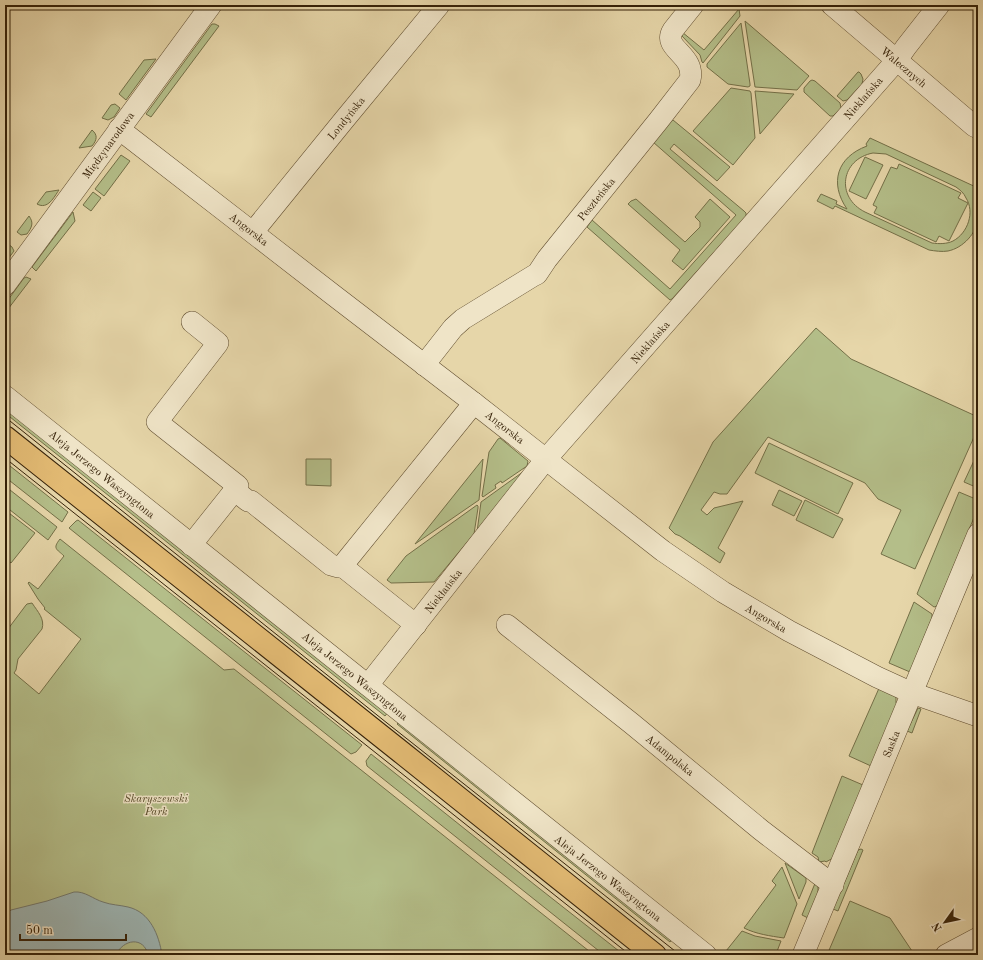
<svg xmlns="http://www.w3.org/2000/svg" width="983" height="960" viewBox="0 0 983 960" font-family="'Old Standard TT',serif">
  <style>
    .green { fill: #b4be89; stroke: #747048; fill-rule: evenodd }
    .water { fill: #9db6b5; stroke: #737a70 }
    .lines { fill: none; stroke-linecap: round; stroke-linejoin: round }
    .minor-casing { stroke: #614e30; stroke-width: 22 }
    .major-casing { stroke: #352108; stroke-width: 24 }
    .minor { stroke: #efe4c7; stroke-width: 21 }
    .major { stroke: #e3bb74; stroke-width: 22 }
    .tram { stroke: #352108; stroke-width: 1 }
    .labels { text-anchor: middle; stroke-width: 3; stroke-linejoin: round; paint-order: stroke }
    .street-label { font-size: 11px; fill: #352108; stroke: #efe4c7 }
    .park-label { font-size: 11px; font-style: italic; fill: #554828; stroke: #efe4c7 }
  </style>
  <rect width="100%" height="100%" fill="#e6d6a9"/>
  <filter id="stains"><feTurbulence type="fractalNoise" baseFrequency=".005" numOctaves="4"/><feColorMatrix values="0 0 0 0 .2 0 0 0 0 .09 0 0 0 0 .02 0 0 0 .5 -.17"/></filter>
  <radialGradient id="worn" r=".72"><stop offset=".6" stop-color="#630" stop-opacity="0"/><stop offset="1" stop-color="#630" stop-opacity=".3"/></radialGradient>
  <!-- green -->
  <g class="green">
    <polygon points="739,9 740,16 703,63 702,62 700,55 682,36 682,32 704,50"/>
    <polygon points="745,21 809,76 797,90 755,87"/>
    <polygon points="741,23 750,84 750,86 748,87 728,84 707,67 707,64"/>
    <polygon points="212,24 215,24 219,26 151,117 146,114"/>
    <polygon points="156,59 126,100 119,94 144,60"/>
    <polygon points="858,72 859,72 861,74 863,79 862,84 847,100 843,101 837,96"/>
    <polygon points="812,80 815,81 840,103 841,108 833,116 830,116 804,92 804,88 810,81"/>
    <polygon points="731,88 750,91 751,93 755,138 733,165 693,131"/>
    <polygon points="755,91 794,94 760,134"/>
    <polygon points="115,104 120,108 114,117 108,120 102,118 111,105"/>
    <polygon points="671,120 673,120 730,167 717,181 674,144 670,149 744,211 746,213 746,216 743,220 672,299 670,300 587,227 592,220 670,289 736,215 653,142"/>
    <path d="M92 130C98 135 97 140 92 146L79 148Z"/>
    <path d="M870 138 978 188V197L974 196C977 203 979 210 978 218 977 233 963 248 948 251 942 252 935 251 929 250L835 206 833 209 817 201 821 194 837 201 836 204 847 209C829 183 837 157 867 146L866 144ZM873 153 886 154 956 187C960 190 964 193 966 198 975 212 968 233 953 241 947 244 939 244 932 243L865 212C835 197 841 159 873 153Z"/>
    <polygon points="121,155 130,161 104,196 95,189"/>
    <polygon points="865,157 883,165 866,199 849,191"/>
    <polygon points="899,164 961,193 958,198 968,203 949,241 939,236 936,242 874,213 877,207 873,205 891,167 897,169"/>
    <path d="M59 190C54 197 48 210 37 204L46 192Z"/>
    <polygon points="93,192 101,198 91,211 83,205"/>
    <polygon points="636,199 685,242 700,227 700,222 695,217 710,199 730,217 683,270 672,261 680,250 628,204 631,201"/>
    <polygon points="73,212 75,221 36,271 32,267"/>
    <path d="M29 216C34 223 32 227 27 234L21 235 17 232Z"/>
    <polygon points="8,244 12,247 14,251 5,263 5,248"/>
    <polygon points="26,277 31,279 5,313 5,304 24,278"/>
    <polygon points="816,328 851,359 978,417 978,428 915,569 881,554 901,510 878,499 865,483 768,437 727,494 720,494 714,492 701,510 707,515 714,508 743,501 718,548 725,553 720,563 680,536 675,534 669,528 713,442"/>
    <polygon points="5,404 389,711 385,716 5,413"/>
    <polygon points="500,438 528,461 527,466 502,483 501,481 495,485 496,488 483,497 482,496 489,452 498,439"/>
    <polygon points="769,443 853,483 838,514 755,473"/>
    <polygon points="978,452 978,488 964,482"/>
    <polygon points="306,459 331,459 331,486 306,485"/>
    <polygon points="483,459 479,500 415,544"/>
    <polygon points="5,462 68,512 62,522 5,477"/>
    <polygon points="527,469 477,532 481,502"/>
    <polygon points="5,486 57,527 48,540 5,506"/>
    <polygon points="779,490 802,501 794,516 772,505"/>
    <polygon points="959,492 978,500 978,508 937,606 934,607 917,594"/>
    <polygon points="805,500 843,519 833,538 796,520"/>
    <polygon points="477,505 478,506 478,508 474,534 434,582 391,583 387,580 406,556"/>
    <polygon points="5,510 35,533 11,563 5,558"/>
    <polygon points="78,520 362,745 356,752 351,754 69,528 76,521"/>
    <path d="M60 539 224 670 234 669 594 955H5V633L26 605 27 604 32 603C38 612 45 619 42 629L18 659 16 670 14 673 39 694 81 639 44 609 45 608 38 599 28 583 29 582 38 589 64 556C57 549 52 549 60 539Z"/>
    <polygon points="914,602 932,614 932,618 910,672 889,663"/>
    <polygon points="880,686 896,697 896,703 897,704 871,766 849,756"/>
    <polygon points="918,708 921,709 912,733 907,731"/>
    <polygon points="401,720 674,937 670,942 397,724"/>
    <polygon points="371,754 535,885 624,955 604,955 367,766 366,761"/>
    <polygon points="842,776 863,785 833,858 826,862 825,861 819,862 818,857 812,853"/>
    <polygon points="861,849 863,850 838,911 833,909 858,850"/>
    <polygon points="785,863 806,878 806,882 799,899"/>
    <path d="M782 867 797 904 784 938C770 936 756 934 744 928L776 885 772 881Z"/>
    <polygon points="816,881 818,887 818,894 808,918 802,915"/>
    <polygon points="850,901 890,918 914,954 827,955"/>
    <polygon points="742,931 755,936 781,941 776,954 775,955 732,955 726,951"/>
  </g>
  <!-- water -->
  <path class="water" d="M74 892C85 891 93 899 103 902 111 905 120 905 128 907 150 912 159 935 162 955H148C144 936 123 939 116 955H5V916L11 910 47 901Z"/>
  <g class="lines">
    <defs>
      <g id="minor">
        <polyline points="832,5 974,126 978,128"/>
        <polyline points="119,129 332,294 474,403 663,551 723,592 789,631 877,677 912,693 978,716"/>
        <polyline points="253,232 344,120 439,5"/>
        <polyline points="5,285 211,5"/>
        <path d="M424 365 453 328 463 319 533 276 537 274 547 259 659 120 690 80C696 54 661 49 673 30L693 5"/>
        <polyline points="5,396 706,955"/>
        <polyline points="234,490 248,501 251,501 331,565 338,567 342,566 474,403"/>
        <polyline points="191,545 238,486 157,422 218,343 192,322"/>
        <polyline points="342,566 416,625"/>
        <polyline points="507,625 631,723 761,830 833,885"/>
        <polyline points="368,685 546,459 897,60 906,47 939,5"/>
        <polyline points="803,955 978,534"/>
        <polyline points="946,955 978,938"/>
      </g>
      <polyline id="major" points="5,437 401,752 655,955"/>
    </defs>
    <!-- minor casing -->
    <use href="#minor" class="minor-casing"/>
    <!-- major casing -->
    <use href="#major" class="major-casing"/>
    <!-- minor -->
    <use href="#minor" class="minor"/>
    <!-- major -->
    <use href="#major" class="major"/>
    <!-- tram -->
    <g class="tram">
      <polyline points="5,417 387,723 680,955"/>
      <polyline points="5,458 630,955"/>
    </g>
  </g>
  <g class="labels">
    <!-- street labels -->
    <g class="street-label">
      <text transform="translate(904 67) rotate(40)" y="4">Walecznych</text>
      <text transform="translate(863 98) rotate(-49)" y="4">Niekłańska</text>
      <text transform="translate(346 118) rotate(-51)" y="4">Londyńska</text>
      <text transform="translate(108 145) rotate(-54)" y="4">Międzynarodowa</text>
      <text transform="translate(596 199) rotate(-51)" y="4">Peszteńska</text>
      <text transform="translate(249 229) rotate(38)" y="4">Angorska</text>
      <text transform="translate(650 342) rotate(-49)" y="4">Niekłańska</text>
      <text transform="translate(505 427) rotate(38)" y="4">Angorska</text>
      <text transform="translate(102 474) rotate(39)" y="4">Aleja Jerzego Waszyngtona</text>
      <text transform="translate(443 591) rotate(-52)" y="4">Niekłańska</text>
      <text transform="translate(766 618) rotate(30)" y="4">Angorska</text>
      <text transform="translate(355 676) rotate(39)" y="4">Aleja Jerzego Waszyngtona</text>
      <text transform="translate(891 744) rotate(-68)" y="4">Saska</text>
      <text transform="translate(670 755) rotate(39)" y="4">Adampolska</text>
      <text transform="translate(608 878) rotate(38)" y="4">Aleja Jerzego Waszyngtona</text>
    </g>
    <!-- park labels -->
    <g class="park-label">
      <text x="156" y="802">Skaryszewski<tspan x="156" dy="13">Park</tspan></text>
    </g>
  </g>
  <!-- margin -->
  <rect width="983" height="960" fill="none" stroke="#e6d6a9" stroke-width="20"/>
  <rect x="6" y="6" width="971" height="948" fill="none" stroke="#352108" stroke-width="2"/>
  <rect x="10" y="10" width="963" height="940" fill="none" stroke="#352108"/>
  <!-- north arrow -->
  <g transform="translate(945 922) rotate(237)" stroke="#efe4c7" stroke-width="3" paint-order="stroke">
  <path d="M0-3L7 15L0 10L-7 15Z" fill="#352108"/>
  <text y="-6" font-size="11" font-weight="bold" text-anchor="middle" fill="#352108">N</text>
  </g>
  <!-- scale -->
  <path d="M20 934v6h106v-6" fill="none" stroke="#352108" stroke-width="2"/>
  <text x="26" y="934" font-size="12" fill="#352108" stroke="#efe4c7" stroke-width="3" paint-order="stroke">50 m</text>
  <rect width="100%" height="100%" filter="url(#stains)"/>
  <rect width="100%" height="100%" fill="url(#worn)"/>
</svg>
